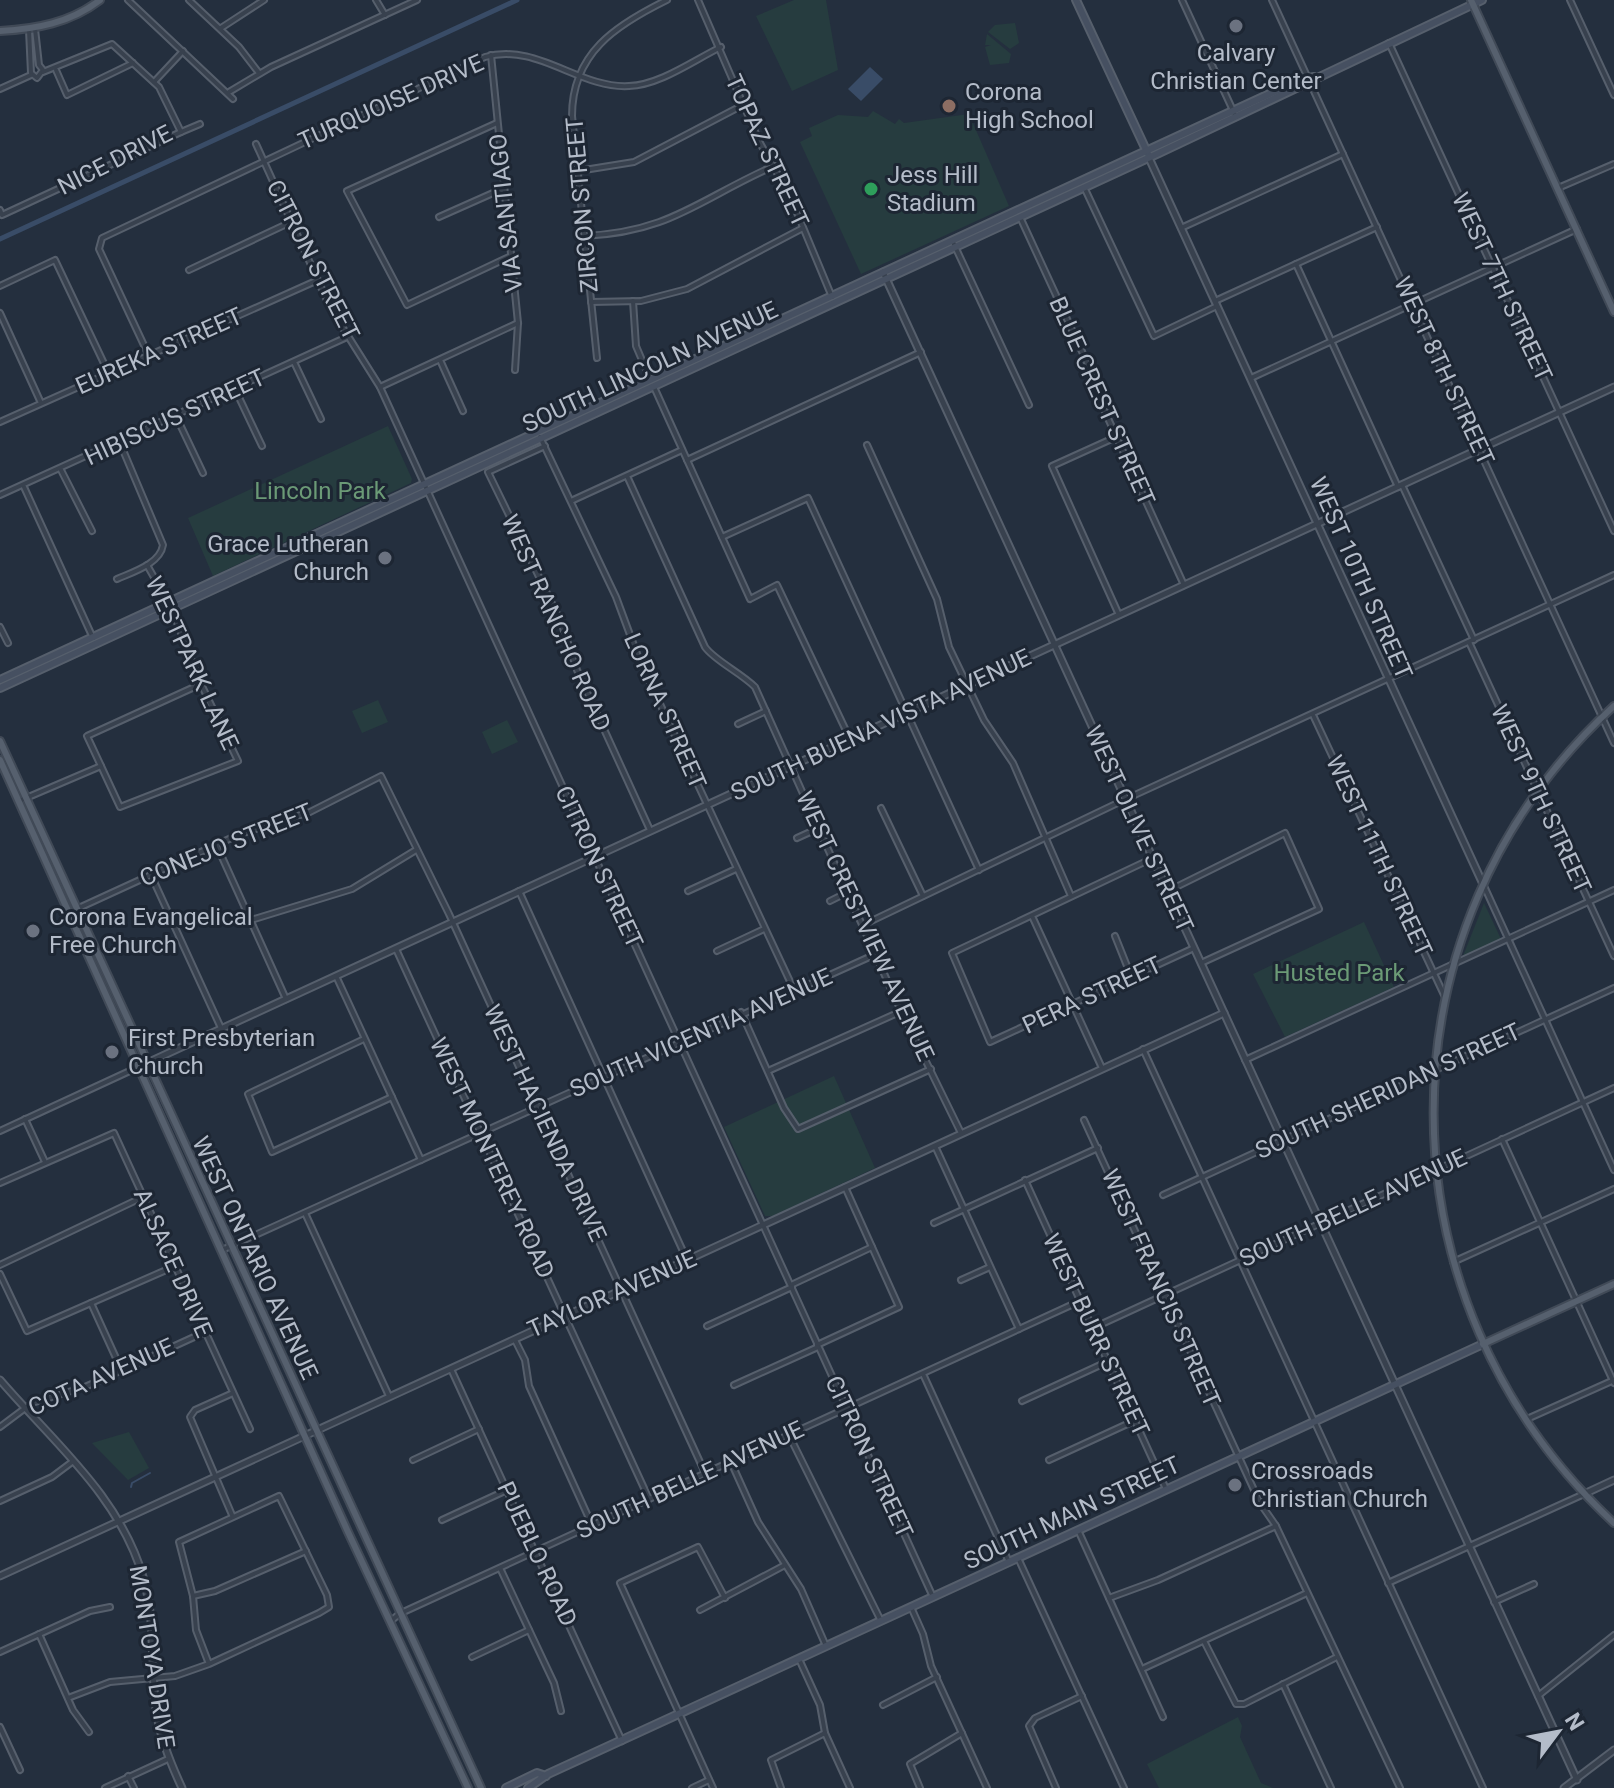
<svg xmlns="http://www.w3.org/2000/svg" width="1614" height="1788" viewBox="0 0 1614 1788" font-family="Roboto,sans-serif">
  <style>
    .green { fill: #263c3f }
    .water { fill: #394c67 }
    .lines { fill: none; stroke-linecap: round; stroke-linejoin: round }
    .stream { stroke: #394c67; stroke-width: 2 }
    .canal { stroke: #394c67; stroke-width: 5 }
    .minor-casing { stroke: #565f6c; stroke-width: 8 }
    .tertiary-casing { stroke: #565f6c; stroke-width: 9 }
    .secondary-casing { stroke: #565f6c; stroke-width: 10 }
    .primary-casing { stroke: #414a57; stroke-width: 10 }
    .minor { stroke: #38414e; stroke-width: 4 }
    .tertiary { stroke: #38414e; stroke-width: 5 }
    .secondary { stroke: #465061; stroke-width: 6 }
    .primary { stroke: #56606e; stroke-width: 6 }
    .worship-dot { fill: #6b7280; stroke: #1d2633; stroke-width: 3 }
    .education-dot { fill: #8d6e63; stroke: #1d2633; stroke-width: 3 }
    .leisure-dot { fill: #2e9e5b; stroke: #1d2633; stroke-width: 3 }
    .labels { text-anchor: middle; stroke-width: 6; stroke-linejoin: round; paint-order: stroke }
    .poi-label { font-size: 24px; fill: #b4bcc9; stroke: #1d2633; text-anchor: start }
    .street-label { font-size: 24px; fill: #b4bcc9; stroke: #1d2633 }
    .park-label { font-size: 24px; fill: #6b9a76; stroke: #1d2633 }
  </style>
  <rect width="100%" height="100%" fill="#242f3e"/>
  <!-- green -->
  <g class="green">
    <polygon points="794,0 826,0 838,70 792,91 756,16"/>
    <polygon points="1015,23 1019,43 1010,49 988,32 995,25"/>
    <polygon points="987,34 1011,54 1009,63 990,65 985,47 991,45 985,45"/>
    <polygon points="873,111 895,124 899,119 904,123 969,114 1009,206 861,274 800,142 812,136 809,128 838,115 868,117"/>
    <polygon points="388,426 412,479 411,483 213,576 188,518"/>
    <polygon points="378,700 388,722 362,733 352,711"/>
    <polygon points="507,720 518,742 492,754 482,732"/>
    <polygon points="1484,903 1501,939 1463,956"/>
    <polygon points="1364,922 1394,987 1285,1037 1253,974"/>
    <polygon points="834,1076 875,1168 773,1216 765,1216 724,1127"/>
    <polygon points="129,1432 149,1468 128,1480 92,1443"/>
    <polygon points="1238,1717 1242,1726 1240,1737 1261,1783 1273,1788 1159,1788 1147,1764"/>
  </g>
  <!-- water -->
  <polygon class="water" points="870,67 883,79 861,101 848,89"/>
  <g class="lines">
    <!-- stream -->
    <polyline class="stream" points="131,1487 132,1483 150,1473"/>
    <!-- canal -->
    <polyline class="canal" points="0,239 517,0"/>
    <defs>
      <g id="minor">
        <polyline points="128,0 233,99"/>
        <polyline points="189,0 239,47 259,73"/>
        <polyline points="376,0 385,15"/>
        <polyline points="698,0 760,143 790,196 832,297"/>
        <polyline points="1182,0 1236,117"/>
        <polyline points="1272,0 1614,743"/>
        <polyline points="1570,0 1614,95"/>
        <polyline points="221,28 264,0"/>
        <polyline points="29,30 31,73 37,78 43,70 39,65 35,29"/>
        <polyline points="1389,43 1614,531"/>
        <polyline points="491,55 518,323 515,370"/>
        <polyline points="56,70 67,95 133,63"/>
        <polyline points="154,82 183,51"/>
        <polyline points="0,89 31,75"/>
        <polyline points="229,92 271,67 417,0"/>
        <polyline points="497,123 347,191 407,305 511,256"/>
        <polyline points="181,132 200,124"/>
        <polyline points="256,144 331,309 380,387 933,1597"/>
        <polyline points="578,171 634,162 743,105"/>
        <polyline points="1084,187 1154,336 1217,306"/>
        <polyline points="1558,188 1614,164"/>
        <polyline points="0,210 2,215 181,132 159,87 112,44 43,72"/>
        <polyline points="439,217 502,189"/>
        <polyline points="1020,217 1102,395 1101,403 1184,585"/>
        <polyline points="1181,228 1343,154"/>
        <path d="M584 236C671 232 699 199 774 166"/>
        <polyline points="952,240 1029,405"/>
        <polyline points="1296,264 1398,487"/>
        <polyline points="189,270 291,222"/>
        <polyline points="0,286 55,260 109,374"/>
        <polyline points="633,301 636,346 650,379"/>
        <polyline points="1215,301 1377,227"/>
        <polyline points="591,302 641,301 687,289 803,228"/>
        <polyline points="0,313 41,403"/>
        <path d="M149 356 99 249 102 238 485 57C537 42 579 89 629 86 660 85 694 60 721 47"/>
        <path d="M597 358 572 116C572 53 616 25 667 0"/>
        <polyline points="440,360 463,411"/>
        <polyline points="294,362 321,419"/>
        <polyline points="1251,378 1577,229"/>
        <polyline points="380,387 518,323"/>
        <polyline points="654,387 750,599 777,585 850,739"/>
        <polyline points="235,389 262,446"/>
        <polyline points="176,416 203,473"/>
        <polyline points="0,422 318,280"/>
        <polyline points="540,437 616,597 639,659 794,990"/>
        <polyline points="1116,437 1052,466 1119,615"/>
        <polyline points="867,445 937,599 949,647 984,720 1013,763 1071,896"/>
        <polyline points="545,446 488,472 561,622 577,670 650,830"/>
        <polyline points="687,460 921,352"/>
        <polyline points="61,470 92,531"/>
        <path d="M627 476 705 647C714 660 741 673 755 687L895 998 961 1133"/>
        <polyline points="1402,485 1474,640"/>
        <polyline points="24,487 93,638"/>
        <polyline points="0,495 347,337"/>
        <polyline points="571,501 682,450"/>
        <polyline points="722,537 808,498 979,870"/>
        <polyline points="147,565 168,602"/>
        <path d="M117 579C133 572 160 564 163 545L120 443"/>
        <polyline points="0,627 8,643"/>
        <polyline points="1469,642 1614,956"/>
        <polyline points="1313,715 1445,997"/>
        <polyline points="738,724 766,711"/>
        <polyline points="101,766 120,807 238,761 201,684 172,610"/>
        <polyline points="19,801 101,766 87,736 201,684"/>
        <polyline points="881,808 923,896"/>
        <polyline points="797,838 819,828"/>
        <polyline points="217,846 286,999"/>
        <polyline points="1153,858 952,953 990,1042 1194,948"/>
        <polyline points="151,875 221,1028"/>
        <polyline points="1484,886 1614,1170"/>
        <polyline points="519,891 687,1260"/>
        <polyline points="688,891 736,869"/>
        <polyline points="1168,891 1285,833 1319,909 1201,963"/>
        <polyline points="830,901 848,892"/>
        <polyline points="70,912 240,834 310,812 381,776 449,914 705,1473"/>
        <polyline points="1032,916 1102,1068"/>
        <polyline points="251,920 352,889 416,850"/>
        <polyline points="863,925 1126,799 1614,575"/>
        <polyline points="1115,936 1131,976"/>
        <polyline points="396,949 649,1499"/>
        <polyline points="717,951 764,929"/>
        <polyline points="336,976 421,1160"/>
        <polyline points="741,1012 784,1108 798,1129 931,1069"/>
        <polyline points="364,1039 248,1094 272,1152 392,1097"/>
        <polyline points="1143,1049 1483,1788"/>
        <polyline points="1245,1060 1614,890"/>
        <polyline points="768,1071 902,1011"/>
        <polyline points="25,1119 45,1162"/>
        <polyline points="1084,1120 1260,1503 1276,1526 1400,1788"/>
        <polyline points="0,1131 147,1063"/>
        <polyline points="1502,1139 1614,1383"/>
        <polyline points="935,1146 1019,1329"/>
        <polyline points="1025,1180 1166,1489"/>
        <polyline points="0,1183 114,1133 250,1429"/>
        <polyline points="1163,1195 1614,988"/>
        <polyline points="305,1213 389,1396"/>
        <polyline points="934,1223 1098,1148"/>
        <polyline points="222,1250 876,954"/>
        <polyline points="1453,1262 1614,1189"/>
        <polyline points="0,1265 143,1197"/>
        <polyline points="0,1274 27,1331 173,1267"/>
        <polyline points="961,1280 990,1267"/>
        <polyline points="791,1285 872,1247"/>
        <polyline points="91,1303 121,1369"/>
        <polyline points="707,1326 792,1287"/>
        <polyline points="1093,1328 1614,1088"/>
        <polyline points="515,1340 525,1360 529,1386 592,1525"/>
        <polyline points="817,1345 899,1307 845,1187"/>
        <polyline points="451,1369 622,1741"/>
        <polyline points="923,1374 1009,1562"/>
        <polyline points="734,1385 818,1347"/>
        <polyline points="1022,1401 1109,1361"/>
        <polyline points="1527,1419 1614,1380"/>
        <polyline points="0,1427 32,1403 85,1387 205,1332"/>
        <polyline points="789,1435 881,1621"/>
        <polyline points="413,1460 479,1429"/>
        <polyline points="1049,1460 1136,1420"/>
        <polyline points="731,1462 758,1522 801,1589 826,1646"/>
        <polyline points="0,1501 52,1477 72,1462"/>
        <polyline points="232,1515 190,1417 195,1410 233,1393"/>
        <polyline points="442,1520 507,1490"/>
        <polyline points="1078,1530 1163,1717"/>
        <polyline points="1018,1558 1124,1788"/>
        <polyline points="500,1568 554,1683 561,1711"/>
        <polyline points="1388,1583 1584,1494"/>
        <polyline points="193,1596 215,1591 306,1551"/>
        <polyline points="1109,1598 1158,1580 1276,1526"/>
        <polyline points="1494,1602 1534,1584"/>
        <polyline points="911,1607 923,1634 931,1666 987,1788"/>
        <polyline points="700,1610 785,1565"/>
        <polyline points="391,1621 399,1614 1080,1301"/>
        <polyline points="39,1634 73,1710 89,1732"/>
        <polyline points="1204,1641 1236,1704 1244,1704 1335,1658"/>
        <polyline points="0,1652 90,1611 110,1607"/>
        <polyline points="472,1657 529,1630"/>
        <polyline points="799,1659 820,1705 825,1733 850,1788"/>
        <polyline points="1142,1669 1307,1593"/>
        <polyline points="1283,1684 1331,1788"/>
        <polyline points="1538,1696 1614,1635"/>
        <polyline points="68,1698 110,1682 175,1676 209,1664 319,1613 329,1607 327,1595 279,1496 179,1542 193,1596 196,1630 209,1664"/>
        <polyline points="883,1705 937,1677"/>
        <polyline points="0,1727 20,1770"/>
        <polyline points="128,1776 134,1788"/>
        <polyline points="105,1788 168,1759"/>
        <polyline points="692,1788 709,1780"/>
        <polyline points="713,1788 620,1583 698,1547 725,1598"/>
        <polyline points="781,1788 771,1760 825,1733"/>
        <polyline points="920,1788 910,1764 962,1733"/>
        <polyline points="1056,1788 1029,1726 1035,1718 1082,1696"/>
      </g>
      <g id="tertiary">
        <polyline points="1149,158 1483,884"/>
        <polyline points="883,272 1577,1780"/>
        <polyline points="147,1063 1614,387"/>
        <path d="M0 1380C54 1443 121 1497 144 1580 155 1620 151 1661 155 1701 158 1732 169 1760 182 1788"/>
        <polyline points="1584,1494 1614,1480"/>
        <polyline points="0,1576 1224,1013"/>
        <polyline points="1564,1788 1614,1750"/>
      </g>
      <g id="secondary">
        <polyline points="1076,0 1148,154"/>
        <polyline points="0,680 1302,79 1314,77"/>
        <polyline points="0,688 1159,153 1482,0"/>
        <polyline points="506,1788 537,1773 546,1776"/>
        <polyline points="528,1788 548,1774 1483,1344"/>
      </g>
      <g id="primary">
        <polyline points="1471,0 1614,312"/>
        <path d="M0 31C36 29 70 23 100 0"/>
        <path d="M1614 706C1372 926 1375 1302 1614 1523"/>
        <polyline points="0,741 481,1788"/>
        <polyline points="0,760 348,1532 468,1788"/>
        <polyline points="1483,1344 1614,1284"/>
      </g>
    </defs>
    <!-- minor casing -->
    <use href="#minor" class="minor-casing"/>
    <!-- tertiary casing -->
    <use href="#tertiary" class="tertiary-casing"/>
    <!-- secondary casing -->
    <use href="#secondary" class="secondary-casing"/>
    <!-- primary casing -->
    <use href="#primary" class="primary-casing"/>
    <!-- minor -->
    <use href="#minor" class="minor"/>
    <!-- tertiary -->
    <use href="#tertiary" class="tertiary"/>
    <!-- secondary -->
    <use href="#secondary" class="secondary"/>
    <!-- primary -->
    <use href="#primary" class="primary"/>
  </g>
  <!-- markers -->
  <g class="worship-dot">
    <circle cx="1236" cy="26" r="8"/>
    <circle cx="385" cy="558" r="8"/>
    <circle cx="33" cy="931" r="8"/>
    <circle cx="112" cy="1052" r="8"/>
    <circle cx="1235" cy="1485" r="8"/>
  </g>
  <circle class="education-dot" cx="949" cy="106" r="8"/>
  <circle class="leisure-dot" cx="871" cy="189" r="8"/>
  <g class="labels">
    <!-- poi labels -->
    <g class="poi-label">
      <text x="1236" y="61" text-anchor="middle">Calvary<tspan x="1236" dy="28">Christian Center</tspan></text>
      <text x="965" y="100">Corona<tspan x="965" dy="28">High School</tspan></text>
      <text x="887" y="183">Jess Hill<tspan x="887" dy="28">Stadium</tspan></text>
      <text x="369" y="552" text-anchor="end">Grace Lutheran<tspan x="369" dy="28">Church</tspan></text>
      <text x="49" y="925">Corona Evangelical<tspan x="49" dy="28">Free Church</tspan></text>
      <text x="128" y="1046">First Presbyterian<tspan x="128" dy="28">Church</tspan></text>
      <text x="1251" y="1479">Crossroads<tspan x="1251" dy="28">Christian Church</tspan></text>
    </g>
    <!-- street labels -->
    <g class="street-label">
      <text transform="translate(391 102) rotate(-24)" y="8">TURQUOISE DRIVE</text>
      <text transform="translate(767 151) rotate(65)" y="8">TOPAZ STREET</text>
      <text transform="translate(115 160) rotate(-27)" y="8">NICE DRIVE</text>
      <text transform="translate(582 205) rotate(-95)" y="8">ZIRCON STREET</text>
      <text transform="translate(506 213) rotate(-96)" y="8">VIA SANTIAGO</text>
      <text transform="translate(313 260) rotate(63)" y="8">CITRON STREET</text>
      <text transform="translate(1502 287) rotate(65)" y="8">WEST 7TH STREET</text>
      <text transform="translate(159 351) rotate(-24)" y="8">EUREKA STREET</text>
      <text transform="translate(650 367) rotate(-25)" y="8">SOUTH LINCOLN AVENUE</text>
      <text transform="translate(1444 371) rotate(65)" y="8">WEST 8TH STREET</text>
      <text transform="translate(1102 401) rotate(66)" y="8">BLUE CREST STREET</text>
      <text transform="translate(175 417) rotate(-25)" y="8">HIBISCUS STREET</text>
      <text transform="translate(1361 578) rotate(66)" y="8">WEST 10TH STREET</text>
      <text transform="translate(556 623) rotate(66)" y="8">WEST RANCHO ROAD</text>
      <text transform="translate(192 663) rotate(65)" y="8">WESTPARK LANE</text>
      <text transform="translate(665 711) rotate(66)" y="8">LORNA STREET</text>
      <text transform="translate(881 725) rotate(-25)" y="8">SOUTH BUENA VISTA AVENUE</text>
      <text transform="translate(1541 799) rotate(65)" y="8">WEST 9TH STREET</text>
      <text transform="translate(1139 829) rotate(65)" y="8">WEST OLIVE STREET</text>
      <text transform="translate(226 845) rotate(-22)" y="8">CONEJO STREET</text>
      <text transform="translate(1379 856) rotate(65)" y="8">WEST 11TH STREET</text>
      <text transform="translate(599 867) rotate(65)" y="8">CITRON STREET</text>
      <text transform="translate(865 926) rotate(65)" y="8">WEST CRESTVIEW AVENUE</text>
      <text transform="translate(1092 995) rotate(-25)" y="8">PERA STREET</text>
      <text transform="translate(701 1033) rotate(-24)" y="8">SOUTH VICENTIA AVENUE</text>
      <text transform="translate(1388 1091) rotate(-25)" y="8">SOUTH SHERIDAN STREET</text>
      <text transform="translate(545 1123) rotate(65)" y="8">WEST HACIENDA DRIVE</text>
      <text transform="translate(492 1158) rotate(65)" y="8">WEST MONTEREY ROAD</text>
      <text transform="translate(1353 1208) rotate(-25)" y="8">SOUTH BELLE AVENUE</text>
      <text transform="translate(255 1258) rotate(65)" y="8">WEST ONTARIO AVENUE</text>
      <text transform="translate(173 1263) rotate(66)" y="8">ALSACE DRIVE</text>
      <text transform="translate(1161 1288) rotate(66)" y="8">WEST FRANCIS STREET</text>
      <text transform="translate(612 1294) rotate(-24)" y="8">TAYLOR AVENUE</text>
      <text transform="translate(1096 1335) rotate(65)" y="8">WEST BURR STREET</text>
      <text transform="translate(101 1377) rotate(-24)" y="8">COTA AVENUE</text>
      <text transform="translate(869 1457) rotate(65)" y="8">CITRON STREET</text>
      <text transform="translate(690 1480) rotate(-25)" y="8">SOUTH BELLE AVENUE</text>
      <text transform="translate(1072 1513) rotate(-25)" y="8">SOUTH MAIN STREET</text>
      <text transform="translate(537 1554) rotate(65)" y="8">PUEBLO ROAD</text>
      <text transform="translate(152 1657) rotate(81)" y="8">MONTOYA DRIVE</text>
    </g>
    <!-- park labels -->
    <g class="park-label">
      <text x="320" y="499">Lincoln Park</text>
      <text x="1339" y="981">Husted Park</text>
    </g>
  </g>
  <!-- north arrow -->
  <g transform="translate(1558 1732) rotate(58)" stroke="#1d2633" stroke-width="6" paint-order="stroke">
  <path d="M0-6L14 30L0 20L-14 30Z" fill="#b4bcc9"/>
  <text y="-12" font-size="22" font-weight="bold" text-anchor="middle" fill="#b4bcc9">N</text>
  </g>
</svg>
